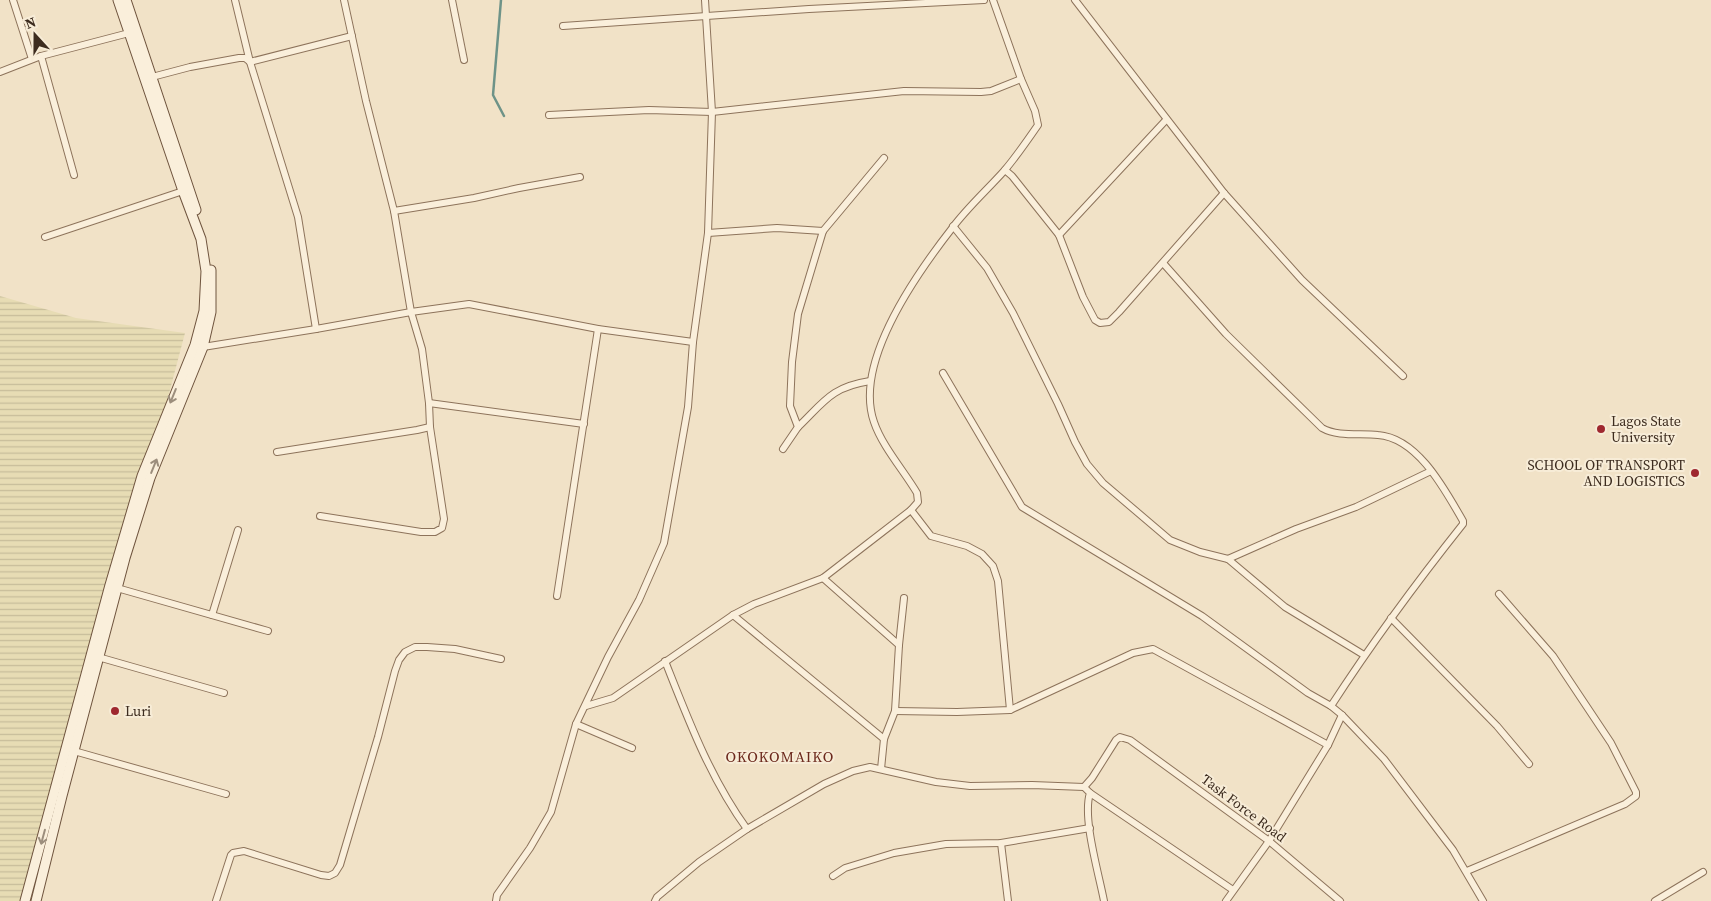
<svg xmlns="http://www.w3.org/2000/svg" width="1711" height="901" viewBox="0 0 1711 901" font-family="'Source Serif 4',serif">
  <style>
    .farmland { fill: url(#farmland-rules) }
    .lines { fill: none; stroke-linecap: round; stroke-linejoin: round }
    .stream { stroke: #6e9388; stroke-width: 2.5 }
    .street-casing { stroke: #8d735b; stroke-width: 8 }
    .secondary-casing { stroke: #6f543e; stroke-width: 11 }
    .street { stroke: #faefdb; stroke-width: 6 }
    .secondary { stroke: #faefdb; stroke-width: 9 }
    .oneway { stroke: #9c8e7d }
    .poi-dot { fill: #9f282f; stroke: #f7ecd7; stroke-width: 2 }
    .labels { text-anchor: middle; stroke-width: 4; stroke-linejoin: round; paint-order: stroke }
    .poi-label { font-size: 14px; fill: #3d2c1f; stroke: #f7ecd7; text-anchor: start }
    .street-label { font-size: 14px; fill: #3d2c1f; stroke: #f7ecd7 }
    .neighbourhood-label { font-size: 15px; letter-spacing: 1px; fill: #6c291d; stroke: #f7ecd7 }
  </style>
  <defs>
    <pattern id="farmland-rules" width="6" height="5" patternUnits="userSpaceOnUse" patternTransform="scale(1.25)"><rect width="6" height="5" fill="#e7dcb4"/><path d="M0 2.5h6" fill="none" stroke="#c7bd9a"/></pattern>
  </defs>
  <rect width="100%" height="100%" fill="#f1e2c7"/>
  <!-- farmland -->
  <polygon class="farmland" points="0,296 76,318 185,333 35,901 0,901"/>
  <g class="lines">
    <!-- stream -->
    <polyline class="stream" points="501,0 493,95 504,116"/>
    <defs>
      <g id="street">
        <polyline points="13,0 32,59"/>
        <polyline points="235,0 250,62 298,217 316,329"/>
        <polyline points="452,0 464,60"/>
        <polyline points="1075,0 1224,193 1302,280 1403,376"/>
        <polyline points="563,26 809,9 984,0"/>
        <polyline points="41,56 74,175"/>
        <polyline points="0,72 41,56 129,33"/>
        <polyline points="152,77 190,67 239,58 245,58 250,62 352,36"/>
        <polyline points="549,115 649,110 712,112 904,91 981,92 991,91 1021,79"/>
        <polyline points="1005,170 1012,176 1059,235 1083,297 1095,320 1100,323 1109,322 1119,312 1224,193"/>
        <polyline points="394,211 474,198 519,188 580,177"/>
        <polyline points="953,226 987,268 1013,313 1058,404 1075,442 1087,464 1103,483 1170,540 1200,552 1228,559 1285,607 1364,655"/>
        <polyline points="708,233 777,228 823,231"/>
        <polyline points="1059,235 1166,120"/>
        <polyline points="45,237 183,191"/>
        <path d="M1163 263 1226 334 1322 428C1338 437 1360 433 1378 435 1418 438 1445 490 1463 521V524C1416 583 1372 643 1331 706"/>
        <polyline points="203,347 316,329 411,312 469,304 598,329 693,342"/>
        <polyline points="943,373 1022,507 1202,616 1308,693 1331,706 1342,715 1384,759 1453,850 1483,901"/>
        <polyline points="429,403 584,424"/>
        <path d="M798 427C824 402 831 387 870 381"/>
        <polyline points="783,449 798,427 790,406 792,362 798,314 823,231 884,158"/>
        <polyline points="277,452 417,430 430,427"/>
        <polyline points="911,510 931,536 967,546 982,554 993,566 998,581 1010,710"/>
        <polyline points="320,516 421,532 435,532 442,528 444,519 430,427 429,403 422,349 411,312 394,211 366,101 344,0"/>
        <polyline points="1228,559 1296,529 1356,507 1431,471"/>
        <polyline points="823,578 899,645 895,711 884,739 881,769"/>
        <polyline points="117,588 268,631"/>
        <polyline points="557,596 598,329"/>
        <polyline points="212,615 238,530"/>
        <polyline points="733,615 884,739"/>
        <polyline points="1391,618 1497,726 1529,764"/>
        <polyline points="899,645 904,598"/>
        <polyline points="98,657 224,693"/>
        <path d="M665 661C688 719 710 778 747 829"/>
        <path d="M586 706 613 698 733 615 754 604 823 578 911 510 918 502 917 493C904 471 882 446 874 422 853 362 917 273 953 227 968 207 987 190 1004 171 1016 157 1027 141 1038 125L1035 111 1021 79 993 0"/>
        <polyline points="895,711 957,712 1010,710 1133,653 1153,649 1328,745"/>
        <polyline points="576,724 632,748"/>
        <polyline points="74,751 226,794"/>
        <polyline points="1090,793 1233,890"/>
        <polyline points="1001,843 1008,901"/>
        <polyline points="1467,871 1625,804 1636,796 1636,792 1611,743 1553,656 1499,594"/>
        <polyline points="833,876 845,868 894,853 946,844 1001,843 1090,828"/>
        <polyline points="216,901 231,855 233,853 244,851 321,875 329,876 335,873 340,865 378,737 395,671 399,660 405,652 415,647 427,647 455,649 501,659"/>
        <polyline points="496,901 497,895 530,848 551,812 576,724 608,657 639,600 664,543 688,407 693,342 708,233 712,112 705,0"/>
        <polyline points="655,901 657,897 699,862 747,829 824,784 853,771 870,767 936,782 970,786 1032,785 1084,787"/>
        <path d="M1104 901C1099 874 1082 818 1090 793L1084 787 1092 778 1116 740 1120 737 1130 740 1269 841 1340 901"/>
        <polyline points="1226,901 1269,841 1328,745 1342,715"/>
        <polyline points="1655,901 1703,872"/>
      </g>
      <g id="secondary">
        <polyline points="126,0 196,210"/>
        <polyline points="25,901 110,585 142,476 195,345 204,311 206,271 201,239 183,191 118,0"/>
        <polyline points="36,901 62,796 125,558 150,478 203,347 211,312 211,270"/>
      </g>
    </defs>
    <!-- street casing -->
    <use href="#street" class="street-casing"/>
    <!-- secondary casing -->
    <use href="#secondary" class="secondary-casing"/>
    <!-- street -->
    <use href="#street" class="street"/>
    <!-- secondary -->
    <use href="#secondary" class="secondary"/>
  </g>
  <!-- one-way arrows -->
  <defs><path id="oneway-shaft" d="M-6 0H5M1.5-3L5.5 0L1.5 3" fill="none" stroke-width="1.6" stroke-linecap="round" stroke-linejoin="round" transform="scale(1.25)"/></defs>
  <g class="oneway">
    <use href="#oneway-shaft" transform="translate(173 396) rotate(112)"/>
    <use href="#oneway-shaft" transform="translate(154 466) rotate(-68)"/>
    <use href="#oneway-shaft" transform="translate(43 837) rotate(105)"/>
  </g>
  <!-- markers -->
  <g class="poi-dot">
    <circle cx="1601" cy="429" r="5"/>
    <circle cx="1695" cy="473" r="5"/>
    <circle cx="115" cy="711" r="5"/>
  </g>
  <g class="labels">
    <!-- poi labels -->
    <g class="poi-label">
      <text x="1611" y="426">Lagos State<tspan x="1611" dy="16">University</tspan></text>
      <text x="1685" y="470" text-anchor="end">SCHOOL OF TRANSPORT<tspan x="1685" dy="16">AND LOGISTICS</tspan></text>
      <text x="125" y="716">Luri</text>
    </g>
    <!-- street labels -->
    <g class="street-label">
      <text transform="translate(1244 808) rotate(37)" y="5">Task Force Road</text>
    </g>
    <!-- neighbourhood labels -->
    <g class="neighbourhood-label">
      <text x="780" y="762">OKOKOMAIKO</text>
    </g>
  </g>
  <!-- north arrow -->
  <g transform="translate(35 35) rotate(339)" stroke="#f7ecd7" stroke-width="4" paint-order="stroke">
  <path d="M0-4L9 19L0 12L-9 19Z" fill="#3d2c1f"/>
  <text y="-8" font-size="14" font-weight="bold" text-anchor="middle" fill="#3d2c1f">N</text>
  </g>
</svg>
